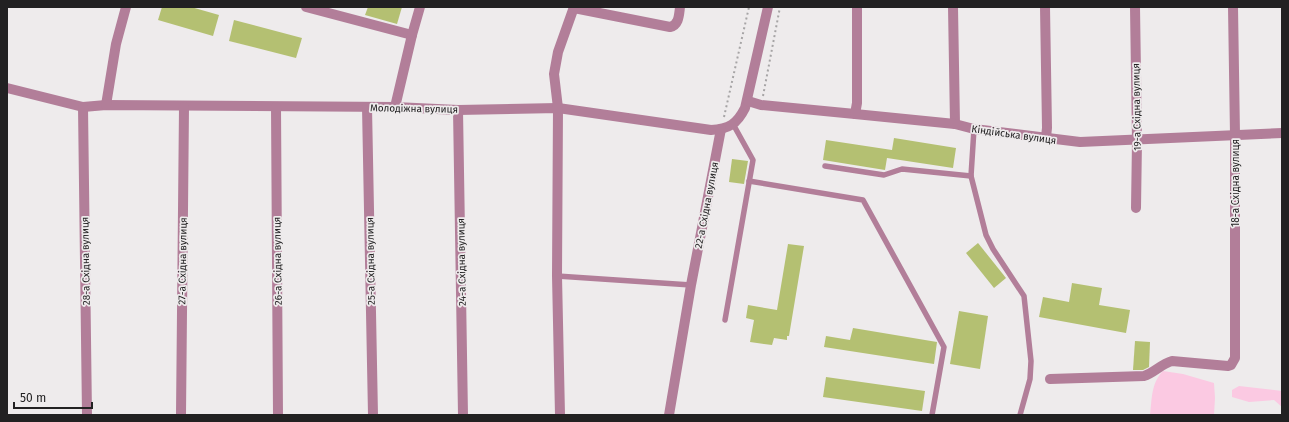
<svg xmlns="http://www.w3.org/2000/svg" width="1289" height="422" viewBox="0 0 1289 422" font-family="'Fira Sans',sans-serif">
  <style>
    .green { fill: #fbc9e2 }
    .building { fill: #b4c072 }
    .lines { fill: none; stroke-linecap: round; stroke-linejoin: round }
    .path { stroke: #a6a4a5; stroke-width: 2; stroke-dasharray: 2 3; stroke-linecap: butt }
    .service { stroke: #b27e99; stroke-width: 5.5 }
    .minor { stroke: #b27e99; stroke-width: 10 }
    .labels { text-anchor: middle; stroke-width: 3.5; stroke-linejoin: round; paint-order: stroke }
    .street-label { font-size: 10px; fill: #222122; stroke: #eeebec }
  </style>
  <rect width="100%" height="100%" fill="#eeebec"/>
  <!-- green -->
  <g class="green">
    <path d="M1163 371 1183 374 1214 383 1215 398 1214 415H1150C1152 399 1151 383 1163 371Z"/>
    <polygon points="1239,386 1282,391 1282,407 1274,400 1249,402 1232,397 1232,390"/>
  </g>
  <!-- building -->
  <g class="building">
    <polygon points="162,7 191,7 219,15 213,36 158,20"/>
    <polygon points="368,7 402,7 397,24 365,15"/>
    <polygon points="234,20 302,38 296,58 229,41"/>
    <polygon points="894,138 956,148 953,168 887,158 885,170 823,160 826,140 892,150"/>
    <polygon points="732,159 748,161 744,184 729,182"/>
    <polygon points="978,243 1006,278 994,288 966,253"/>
    <polygon points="788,244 804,246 789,336 787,336 787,340 774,338 772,345 750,342 754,320 746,318 748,305 777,310"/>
    <polygon points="1072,283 1102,288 1099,305 1130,310 1126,333 1039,317 1043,297 1069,302"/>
    <polygon points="959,311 988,316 980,369 950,364"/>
    <polygon points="853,328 937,342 934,364 824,347 826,336 850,340"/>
    <polygon points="1135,341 1150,342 1149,367 1143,370 1133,370"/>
    <polygon points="826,377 925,391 922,411 823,397"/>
  </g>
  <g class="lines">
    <!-- path -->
    <g class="path">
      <polyline points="763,96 780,7"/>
      <polyline points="724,117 749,7"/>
    </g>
    <!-- service -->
    <g class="service">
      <polyline points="974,129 971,176 986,235 993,249 1024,296 1031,361 1030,379 1020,415"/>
      <polyline points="825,166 884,175 902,169 971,176"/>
      <polyline points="749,181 863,200 944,347 932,415"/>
      <polyline points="557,276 691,285"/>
      <polyline points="725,320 753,160 733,124"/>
    </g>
    <!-- minor -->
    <g class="minor">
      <polyline points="306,7 412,35"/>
      <polyline points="953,7 955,124"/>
      <polyline points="1045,7 1047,128 1046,137"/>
      <polyline points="1135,7 1137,141 1136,208"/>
      <path d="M574 8 670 27C679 25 679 15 680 7"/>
      <path d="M7 88 83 107 106 105 395 107 458 110 558 108 711 130C729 129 737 124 745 108L768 7"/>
      <polyline points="748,101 761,105 855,114 955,124 974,129 1080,142 1282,133"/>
      <polyline points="106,105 116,44 126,7"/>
      <polyline points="83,107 87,415"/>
      <polyline points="276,107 278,415"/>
      <polyline points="367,107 373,415"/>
      <polyline points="395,107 412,35 420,7"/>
      <polyline points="458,110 463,415"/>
      <polyline points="855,114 857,103 857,7"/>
      <path d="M1050 379 1144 376C1154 373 1161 364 1172 361L1228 366 1231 365 1235 358V135L1233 7"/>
      <polyline points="181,415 184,107"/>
      <polyline points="560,415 557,276 558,108 554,74 558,52 574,7"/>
      <polyline points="669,415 691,285 721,129"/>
    </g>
  </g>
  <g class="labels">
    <!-- street labels -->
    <g class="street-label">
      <text transform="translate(1136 107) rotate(-91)" y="4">19-а Східна вулиця</text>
      <text transform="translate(414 108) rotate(1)" y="4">Молодіжна вулиця</text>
      <text transform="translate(1014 134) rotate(8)" y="4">Кіндійська вулиця</text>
      <text transform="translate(1235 183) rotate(-90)" y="4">18-а Східна вулиця</text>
      <text transform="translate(706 205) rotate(-79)" y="4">22-а Східна вулиця</text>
      <text transform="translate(85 261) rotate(-91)" y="4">28-а Східна вулиця</text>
      <text transform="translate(182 261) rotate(-89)" y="4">27-а Східна вулиця</text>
      <text transform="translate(277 261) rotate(-91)" y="4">26-а Східна вулиця</text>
      <text transform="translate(370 261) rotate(-91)" y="4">25-а Східна вулиця</text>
      <text transform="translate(461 262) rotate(-91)" y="4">24-а Східна вулиця</text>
    </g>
  </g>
  <!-- border -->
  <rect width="1289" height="422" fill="none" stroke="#222122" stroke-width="16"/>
  <!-- scale -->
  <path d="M14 402v6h78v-6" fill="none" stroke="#222122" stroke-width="2"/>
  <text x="20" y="402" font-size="12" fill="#222122" stroke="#eeebec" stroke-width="3" paint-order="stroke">50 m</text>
</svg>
